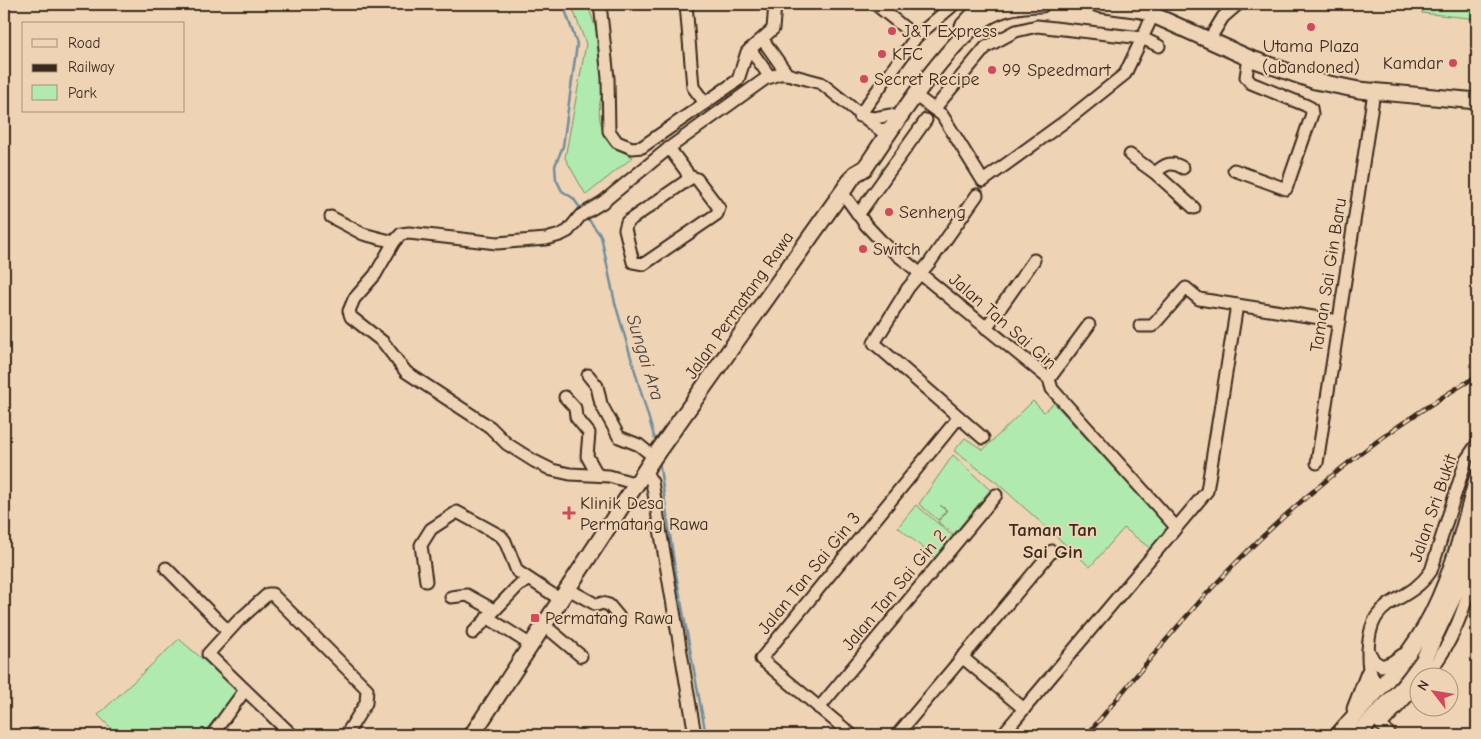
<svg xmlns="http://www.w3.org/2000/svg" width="1481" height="739" viewBox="0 0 1481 739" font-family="'Comic Neue',sans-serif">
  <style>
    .green { fill: #b1eaae; stroke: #768a66 }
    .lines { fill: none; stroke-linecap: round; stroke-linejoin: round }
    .stream { stroke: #708e9f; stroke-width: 2.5 }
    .minor-casing { stroke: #3b2a1e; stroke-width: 15 }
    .major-casing { stroke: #3b2a1e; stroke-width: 19 }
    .minor { stroke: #eed4b5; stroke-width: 11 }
    .major { stroke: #eed4b5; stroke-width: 15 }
    .rail-casing { stroke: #3b2a1e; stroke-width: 4.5 }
    .rail { stroke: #eed4b5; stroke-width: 2.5; stroke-dasharray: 8; stroke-linecap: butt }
    .poi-dot { fill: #d1495b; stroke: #eed4b5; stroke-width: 2 }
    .labels { text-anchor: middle; stroke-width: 4; stroke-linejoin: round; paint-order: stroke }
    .poi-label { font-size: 18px; fill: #3b2a1e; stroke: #eed4b5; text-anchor: start }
    .street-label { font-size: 18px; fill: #3b2a1e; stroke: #eed4b5 }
    .water-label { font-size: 19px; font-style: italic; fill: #48433e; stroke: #eed4b5 }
    .neighbourhood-label { font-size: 19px; font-weight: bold; fill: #3b2a1e; stroke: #eed4b5 }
  </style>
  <rect width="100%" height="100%" fill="#eed4b5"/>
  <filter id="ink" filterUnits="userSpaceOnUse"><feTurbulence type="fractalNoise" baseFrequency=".02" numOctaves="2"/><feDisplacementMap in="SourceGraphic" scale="10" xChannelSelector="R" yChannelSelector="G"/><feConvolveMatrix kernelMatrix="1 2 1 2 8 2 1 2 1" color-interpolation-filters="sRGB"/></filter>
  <g filter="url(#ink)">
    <!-- green -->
    <g class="green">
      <path d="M571 4H587C595 23 607 63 605 83 604 90 601 96 600 102 596 128 609 147 633 157L586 195 565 158 586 44Z"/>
      <polygon points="1422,4 1477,4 1477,19 1422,13"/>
      <polygon points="1033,401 1044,412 1054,403 1168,528 1151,549 1124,528 1090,567 996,482 954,451 965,438 983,450"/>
      <polygon points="953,455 990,490 954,534 938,522 947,510 940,505 946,511 938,520 919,504"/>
      <polygon points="916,505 953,536 935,558 898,527"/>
      <polygon points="179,639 240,691 201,735 173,735 165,727 154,735 118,735 98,715"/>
    </g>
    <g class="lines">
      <!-- stream -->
      <g class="stream">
        <polyline points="563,4 577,44 563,146 555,166 556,179 562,191 573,198 583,212"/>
        <polyline points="586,216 601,236 615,303 656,443"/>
        <polyline points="659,461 675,569 706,735"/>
      </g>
      <defs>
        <g id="minor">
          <polyline points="600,4 608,78 609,131 617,142 632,148 642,147 738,80 747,52 773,29 775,4"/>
          <polyline points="686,4 693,87 705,103"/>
          <polyline points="875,4 916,37"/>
          <polyline points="763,40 787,74"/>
          <polyline points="1209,40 1223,17 1238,4"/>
          <polyline points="750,49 770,77"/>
          <polyline points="916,96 942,115 983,181 1071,117 1125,74 1153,15"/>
          <polyline points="935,108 986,47 1016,31 1037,26 1142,38 1159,46"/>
          <polyline points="859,116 916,37 952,6"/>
          <polyline points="861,116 874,118 891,115"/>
          <polyline points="669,148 686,171 689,179"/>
          <polyline points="1130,155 1155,173 1194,208"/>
          <polyline points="1234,170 1286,189 1312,114 1311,108 1305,105 1251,83 1246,77 1249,58"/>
          <path d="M1155 173C1164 165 1171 160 1183 168"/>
          <polygon points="692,177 697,179 719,208 717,214 644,264 633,262 625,229 627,222"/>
          <polyline points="842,192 866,225 883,243 1049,379 1052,389 1176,527"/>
          <polyline points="977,195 930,262 908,288 874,343 983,438"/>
          <polyline points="858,215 926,120"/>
          <polyline points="331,217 363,234 394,242"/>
          <polyline points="1140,326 1152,326 1156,322 1186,288 1199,299 1339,321"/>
          <polyline points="986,328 1034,260"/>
          <polyline points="588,375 597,386 601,404 619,437 639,445 654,457"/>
          <polyline points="1049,379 1089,325"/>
          <polyline points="565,397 575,408 576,417 589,433 587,456 597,474"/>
          <polyline points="1317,463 1374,92"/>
          <polyline points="645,471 652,482 695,735"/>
          <polyline points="637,484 609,476 570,474 552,470 534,461 507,444 490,427 406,372 383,342 351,317 349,311 354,299 375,275 394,242 401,234 409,233 497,243 546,239 560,235 568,231 580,216 603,202 669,148 765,79 779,74 787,74 821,83 880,130 892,128"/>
          <polyline points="166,568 228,631"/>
          <polyline points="426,581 421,545 431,529 457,512 501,536 505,541 517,571 561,600"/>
          <polyline points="568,589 597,605 602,603 609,605 619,617"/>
          <polyline points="451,597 467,595 494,610"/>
          <polyline points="487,617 531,645"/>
          <polyline points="544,625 581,656"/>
          <polyline points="473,633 518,586 529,580"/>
          <polyline points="1368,650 1374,661 1382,666 1392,662 1402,655"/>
          <polyline points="962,657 1024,709"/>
          <path d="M1426 676C1453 645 1466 604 1477 564"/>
          <path d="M1381 686C1370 678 1368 669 1368 656 1368 592 1404 610 1431 571L1466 460 1477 444"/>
          <polyline points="819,708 996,495"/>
          <polyline points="34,735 42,735"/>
          <polyline points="212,735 245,690"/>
          <polyline points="292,735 208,654 238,621 268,594 272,594 367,689 366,703 346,735"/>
          <polyline points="852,735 761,659 959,417"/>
          <polyline points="897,735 1052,551"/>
          <polyline points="1002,735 1207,491 1237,305"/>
          <polyline points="1390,735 1381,725 1418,685"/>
        </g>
        <g id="major">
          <polyline points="1098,4 1142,10 1249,58 1315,81 1359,90 1477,101"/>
          <polyline points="963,26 984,4"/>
          <polyline points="1355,709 1369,673"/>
          <path d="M472 735 654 457 855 174 865 168C892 128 950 37 990 15 1005 7 1026 4 1042 4"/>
          <path d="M1338 735C1367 701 1401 668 1424 629 1451 582 1463 531 1477 479"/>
          <polyline points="1357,735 1405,685 1423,661 1457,589 1477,530"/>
        </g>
      </defs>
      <!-- minor casing -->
      <use href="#minor" class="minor-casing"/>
      <!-- major casing -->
      <use href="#major" class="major-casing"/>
      <!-- minor -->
      <use href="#minor" class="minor"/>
      <!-- major -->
      <use href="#major" class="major"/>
      <defs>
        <path id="rail" d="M1087 735C1128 686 1168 635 1212 588 1288 505 1380 433 1477 376"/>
      </defs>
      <!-- rail casing -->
      <use href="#rail" class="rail-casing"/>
      <!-- rail -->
      <use href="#rail" class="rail"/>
    </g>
  </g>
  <!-- markers -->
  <g class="poi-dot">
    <circle cx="1311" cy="27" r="5"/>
    <circle cx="892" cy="31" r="5"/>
    <circle cx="882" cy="54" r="5"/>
    <circle cx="1453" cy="63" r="5"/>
    <circle cx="992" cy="70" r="5"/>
    <circle cx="864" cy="79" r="5"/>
    <circle cx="889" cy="212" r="5"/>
    <circle cx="863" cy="249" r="5"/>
    <path d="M566.5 505.5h5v5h5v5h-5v5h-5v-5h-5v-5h5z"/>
    <rect x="530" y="613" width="10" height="10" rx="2.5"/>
  </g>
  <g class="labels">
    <!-- poi labels -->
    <g class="poi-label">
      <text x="902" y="37">J&amp;T Express</text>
      <text x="1311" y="52" text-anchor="middle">Utama Plaza<tspan x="1311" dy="21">(abandoned)</tspan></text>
      <text x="892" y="60">KFC</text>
      <text x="1443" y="69" text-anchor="end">Kamdar</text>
      <text x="1002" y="76">99 Speedmart</text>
      <text x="874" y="85">Secret Recipe</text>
      <text x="899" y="218">Senheng</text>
      <text x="873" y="255">Switch</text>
      <text x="580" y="509">Klinik Desa<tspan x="580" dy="21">Permatang Rawa</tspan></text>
      <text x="545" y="624">Permatang Rawa</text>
    </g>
    <!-- street labels -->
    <g class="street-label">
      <text transform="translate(1328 275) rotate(-81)" y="6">Taman Sai Gin Baru</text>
      <text transform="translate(739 305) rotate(-55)" y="6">Jalan Permatang Rawa</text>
      <text transform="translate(1003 321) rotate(41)" y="6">Jalan Tan Sai Gin</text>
      <text transform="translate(1433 508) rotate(-71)" y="6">Jalan Sri Bukit</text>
      <text transform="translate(809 573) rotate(-51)" y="6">Jalan Tan Sai Gin 3</text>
      <text transform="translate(894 590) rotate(-50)" y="6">Jalan Tan Sai Gin 2</text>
    </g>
    <!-- water labels -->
    <g class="water-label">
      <text transform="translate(646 357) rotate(73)" y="7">Sungai Ara</text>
    </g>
    <!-- neighbourhood labels -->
    <g class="neighbourhood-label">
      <text x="1053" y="536">Taman Tan<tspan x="1053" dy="22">Sai Gin</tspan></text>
    </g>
  </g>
  <!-- margin -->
  <rect width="1481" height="739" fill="none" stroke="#eed4b5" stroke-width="20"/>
  <rect x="10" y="10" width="1461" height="719" fill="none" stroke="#3b2a1e" stroke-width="2" filter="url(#ink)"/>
  <!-- legend -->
  <rect x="22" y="22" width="162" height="90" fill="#eed4b5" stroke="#a69079"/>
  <rect x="32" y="39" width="25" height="8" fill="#eed4b5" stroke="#a69079"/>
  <text x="68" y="48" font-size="15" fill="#3b2a1e">Road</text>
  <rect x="32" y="64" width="25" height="8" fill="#3b2a1e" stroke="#a69079"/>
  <text x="68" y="72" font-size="15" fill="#3b2a1e">Railway</text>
  <rect x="32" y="85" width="25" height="15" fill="#b1eaae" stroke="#a69079"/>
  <text x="68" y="98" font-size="15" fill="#3b2a1e">Park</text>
  <!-- north arrow -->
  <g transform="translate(1434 692) rotate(301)"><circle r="24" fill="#eed4b5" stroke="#a69079"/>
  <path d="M0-4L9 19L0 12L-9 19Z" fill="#d1495b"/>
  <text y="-8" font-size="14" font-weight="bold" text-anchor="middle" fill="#3b2a1e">N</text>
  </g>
</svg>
